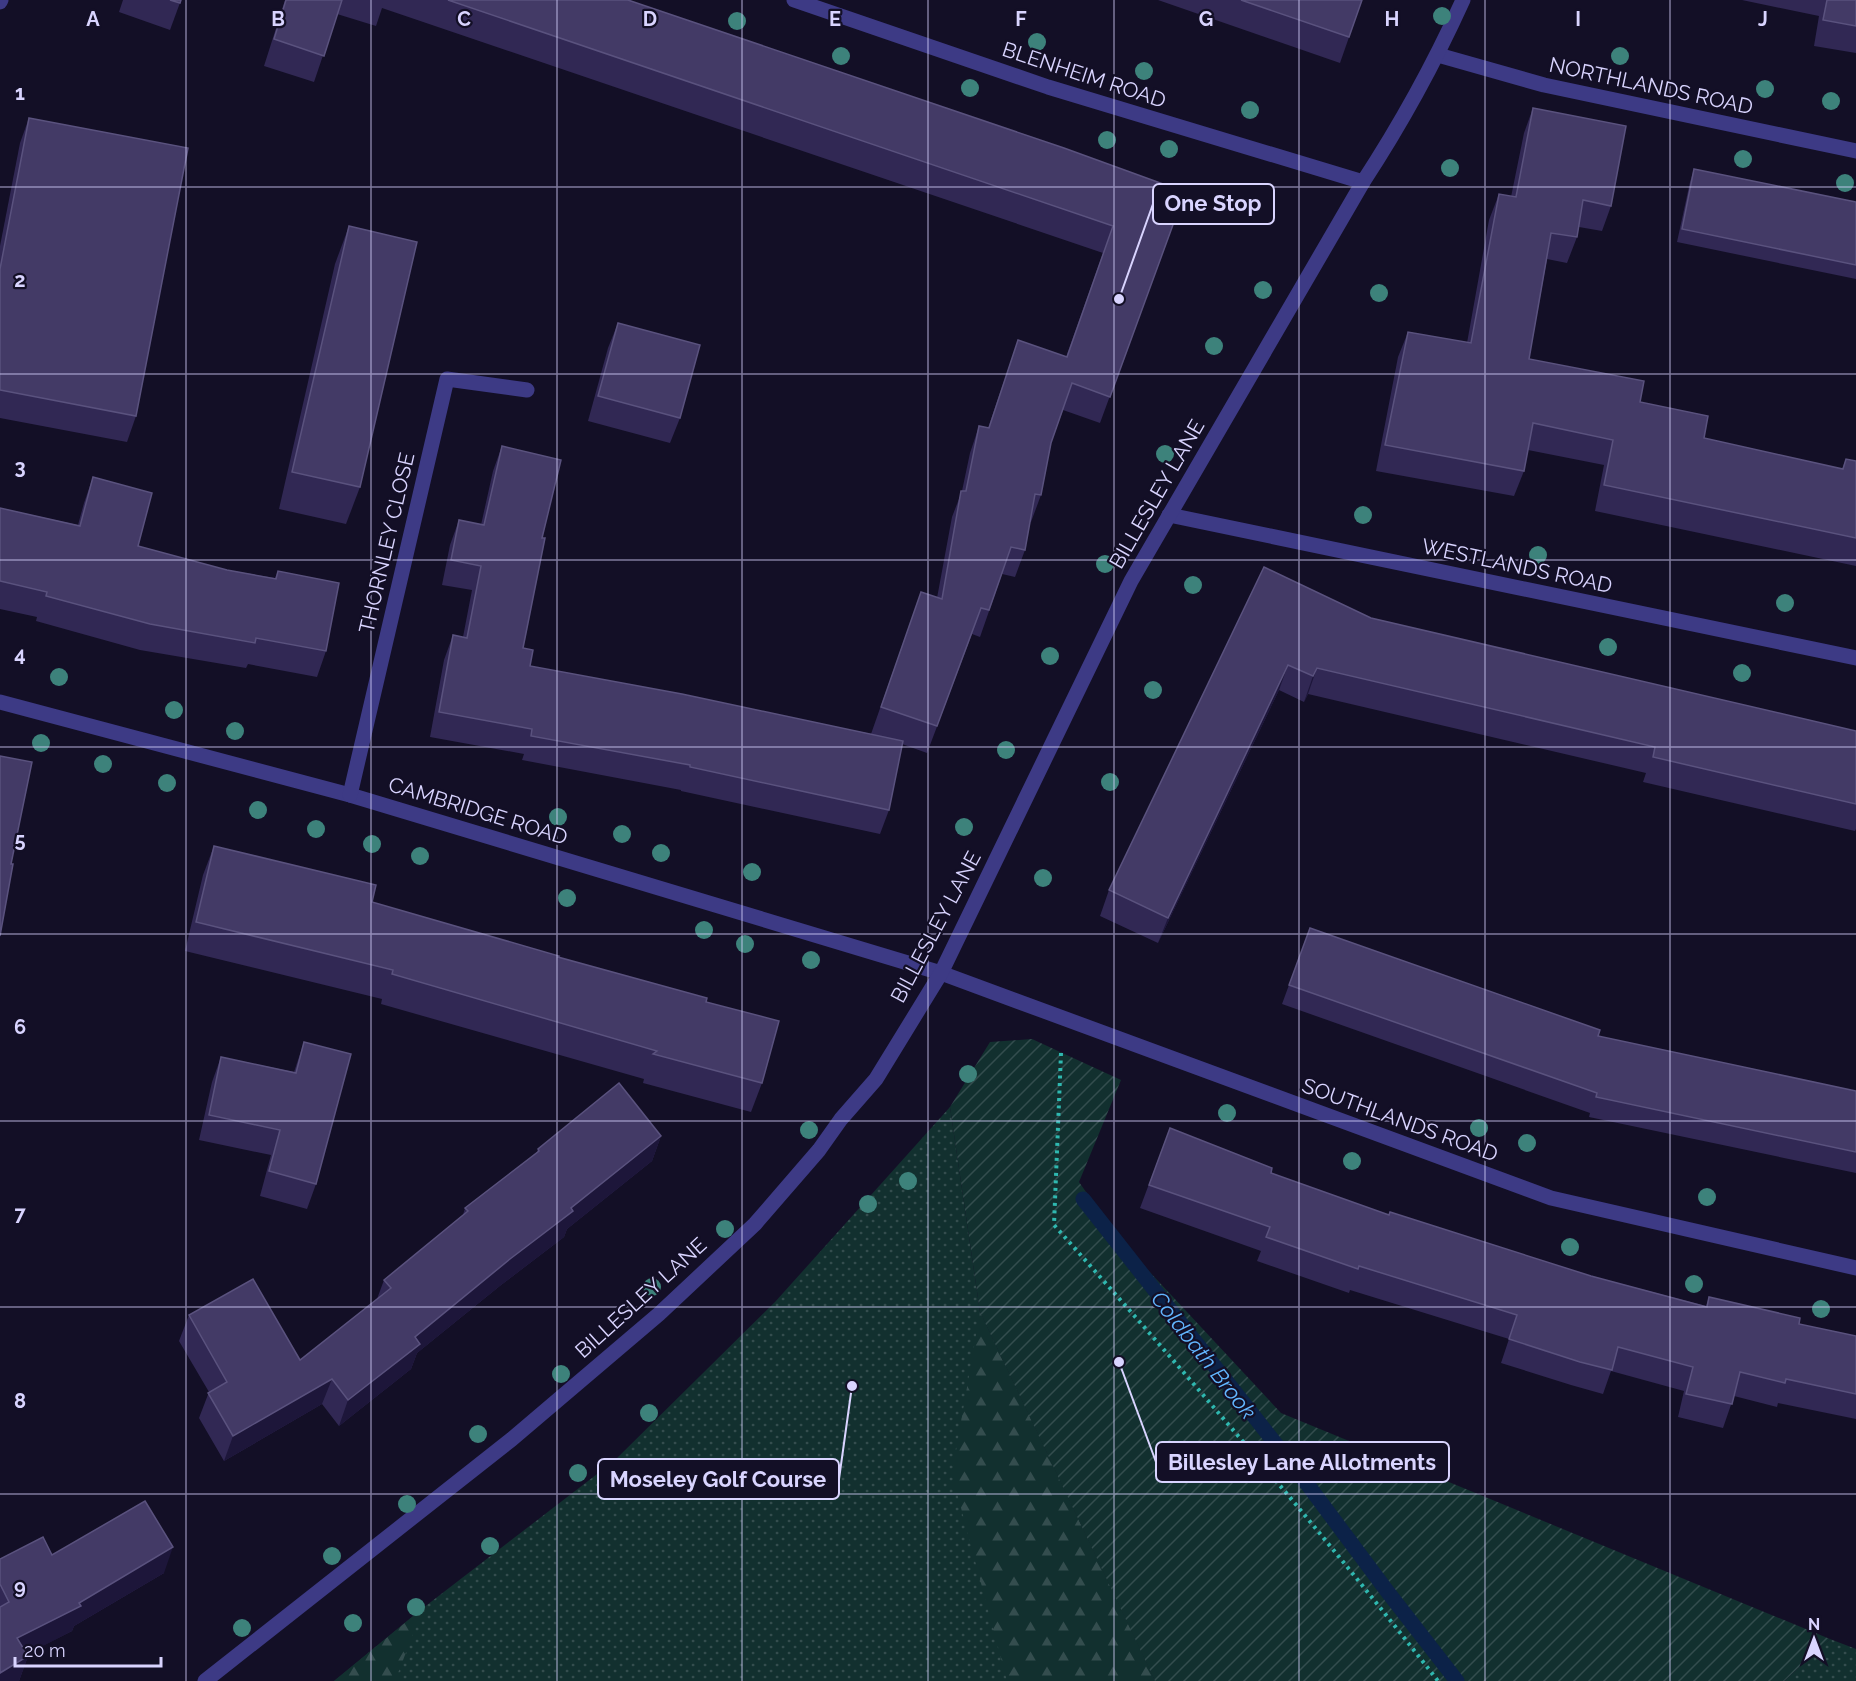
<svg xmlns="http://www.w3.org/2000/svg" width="1856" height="1681" viewBox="0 0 1856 1681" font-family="Raleway,sans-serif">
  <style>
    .grass { fill: url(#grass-dots) }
    .forest { fill: url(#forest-firs) }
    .garden { fill: url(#garden-furrows) }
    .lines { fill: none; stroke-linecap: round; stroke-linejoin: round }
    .stream { stroke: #0c2248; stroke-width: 15 }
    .path { stroke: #2fb8b0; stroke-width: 4; stroke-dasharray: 3 4.5; stroke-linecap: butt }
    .minor { stroke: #3d3a85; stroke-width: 15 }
    .tertiary { stroke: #3d3a85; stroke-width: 15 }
    .tree { fill: #3d827b }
    .wall { fill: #312854 }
    .shaded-wall { fill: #1d163a }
    .building { fill: #433a66; stroke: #5a527e; stroke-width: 1.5 }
    .grid { fill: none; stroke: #d9d4ff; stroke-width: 1.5; stroke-opacity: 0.55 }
    .labels { text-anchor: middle; stroke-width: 4.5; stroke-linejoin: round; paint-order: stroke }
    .street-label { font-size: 21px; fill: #d9d4ff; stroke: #130f26 }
    .water-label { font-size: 22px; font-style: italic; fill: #62b6ff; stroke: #130f26 }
    .grid-label { font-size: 20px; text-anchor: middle; font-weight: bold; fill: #d9d4ff; stroke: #130f26; stroke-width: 4.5; stroke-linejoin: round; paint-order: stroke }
    .leader { fill: none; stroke: #d9d4ff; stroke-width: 2 }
    .callout-dot { fill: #d9d4ff; stroke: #130f26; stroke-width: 2 }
    .callout { fill: #130f26; stroke: #d9d4ff; stroke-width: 2 }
    .callout-label { font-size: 22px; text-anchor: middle; font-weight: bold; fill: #d9d4ff }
  </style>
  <defs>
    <pattern id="grass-dots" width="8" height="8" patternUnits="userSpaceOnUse" patternTransform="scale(1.5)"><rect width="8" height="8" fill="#12302f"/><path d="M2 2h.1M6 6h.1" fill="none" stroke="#344d4e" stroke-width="1.8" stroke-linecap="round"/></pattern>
    <pattern id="forest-firs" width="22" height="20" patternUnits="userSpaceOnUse" patternTransform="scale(1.5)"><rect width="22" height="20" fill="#12302f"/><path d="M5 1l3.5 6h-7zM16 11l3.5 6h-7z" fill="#344d4e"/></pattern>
    <pattern id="garden-furrows" width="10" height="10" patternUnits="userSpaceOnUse" patternTransform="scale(1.5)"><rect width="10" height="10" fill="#12302f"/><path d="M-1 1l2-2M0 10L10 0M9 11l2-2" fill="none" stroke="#344d4e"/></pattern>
  </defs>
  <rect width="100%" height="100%" fill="#130f26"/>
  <!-- grass -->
  <g class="grass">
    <polygon points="950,1107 980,1312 1155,1681 334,1681 423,1608 614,1461 775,1302"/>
    <polygon points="1830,1639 1856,1649 1856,1681 1784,1681"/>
  </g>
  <!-- forest -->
  <g class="forest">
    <polygon points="980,1312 1143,1655 1155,1681 1007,1681 952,1474"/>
    <polygon points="423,1608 395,1681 334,1681"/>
  </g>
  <!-- garden -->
  <polygon class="garden" points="1032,1039 1121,1080 1079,1182 1119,1239 1281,1413 1830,1639 1784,1681 1155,1681 980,1312 950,1107 990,1042"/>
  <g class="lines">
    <!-- stream -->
    <polyline class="stream" points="1083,1199 1308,1485 1387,1591 1457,1681"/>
    <!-- path -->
    <path class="path" d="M1061 1053 1054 1225C1186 1373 1316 1524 1438 1681"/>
    <!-- minor -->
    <g class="minor">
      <polyline points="794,0 1048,87 1363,182"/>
      <polyline points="0,2 1,0"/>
      <polyline points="1438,55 1544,85 1856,151"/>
      <polyline points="1169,515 1856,658"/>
      <polyline points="0,702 350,795 941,973 1551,1198 1856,1268"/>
      <polyline points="350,795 447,379 527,390"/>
    </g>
    <!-- tertiary -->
    <path class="tertiary" d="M205 1681 512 1439 659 1314 755 1224 819 1150 841 1119 876 1079 941 973 1131 581 1363 182C1401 124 1434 64 1463 0"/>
  </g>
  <!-- trees -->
  <g class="tree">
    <circle cx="1442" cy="16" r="9"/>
    <circle cx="737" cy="21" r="9"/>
    <circle cx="1037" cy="42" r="9"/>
    <circle cx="841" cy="56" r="9"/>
    <circle cx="1620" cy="56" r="9"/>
    <circle cx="1144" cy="71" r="9"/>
    <circle cx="970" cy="88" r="9"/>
    <circle cx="1765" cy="89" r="9"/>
    <circle cx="1831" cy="101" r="9"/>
    <circle cx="1250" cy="110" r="9"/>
    <circle cx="1107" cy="140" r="9"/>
    <circle cx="1169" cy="149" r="9"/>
    <circle cx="1743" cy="159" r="9"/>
    <circle cx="1450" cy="168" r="9"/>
    <circle cx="1845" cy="183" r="9"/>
    <circle cx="1263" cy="290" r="9"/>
    <circle cx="1379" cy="293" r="9"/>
    <circle cx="1214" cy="346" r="9"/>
    <circle cx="1165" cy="454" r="9"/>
    <circle cx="1363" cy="515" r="9"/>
    <circle cx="1538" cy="555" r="9"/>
    <circle cx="1105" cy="564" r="9"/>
    <circle cx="1193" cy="585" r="9"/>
    <circle cx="1785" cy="603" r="9"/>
    <circle cx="1608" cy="647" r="9"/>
    <circle cx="1050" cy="656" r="9"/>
    <circle cx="1742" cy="673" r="9"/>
    <circle cx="59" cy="677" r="9"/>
    <circle cx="1153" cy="690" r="9"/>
    <circle cx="174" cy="710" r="9"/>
    <circle cx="235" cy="731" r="9"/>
    <circle cx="41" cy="743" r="9"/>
    <circle cx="1006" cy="750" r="9"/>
    <circle cx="103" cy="764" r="9"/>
    <circle cx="1110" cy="782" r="9"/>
    <circle cx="167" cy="783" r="9"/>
    <circle cx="258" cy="810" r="9"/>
    <circle cx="558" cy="817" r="9"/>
    <circle cx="964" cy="827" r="9"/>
    <circle cx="316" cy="829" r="9"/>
    <circle cx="622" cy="834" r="9"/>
    <circle cx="372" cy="844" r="9"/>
    <circle cx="661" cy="853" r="9"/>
    <circle cx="420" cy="856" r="9"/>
    <circle cx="752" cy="872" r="9"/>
    <circle cx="1043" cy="878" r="9"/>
    <circle cx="567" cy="898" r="9"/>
    <circle cx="704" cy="930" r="9"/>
    <circle cx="745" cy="944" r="9"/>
    <circle cx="811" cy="960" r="9"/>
    <circle cx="968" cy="1074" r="9"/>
    <circle cx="1227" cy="1113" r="9"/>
    <circle cx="1479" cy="1128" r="9"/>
    <circle cx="809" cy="1130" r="9"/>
    <circle cx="1527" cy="1143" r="9"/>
    <circle cx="1352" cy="1161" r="9"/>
    <circle cx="908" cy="1181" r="9"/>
    <circle cx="1707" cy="1197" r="9"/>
    <circle cx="868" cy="1204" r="9"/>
    <circle cx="725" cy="1229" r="9"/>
    <circle cx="1570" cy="1247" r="9"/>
    <circle cx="1694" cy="1284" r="9"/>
    <circle cx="652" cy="1287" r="9"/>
    <circle cx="1821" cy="1309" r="9"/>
    <circle cx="561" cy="1374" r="9"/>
    <circle cx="649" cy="1413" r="9"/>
    <circle cx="478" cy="1434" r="9"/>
    <circle cx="578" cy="1473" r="9"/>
    <circle cx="407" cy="1504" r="9"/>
    <circle cx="490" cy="1546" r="9"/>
    <circle cx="332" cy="1556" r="9"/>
    <circle cx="416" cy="1607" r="9"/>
    <circle cx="353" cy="1623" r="9"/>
    <circle cx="242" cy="1628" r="9"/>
  </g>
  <!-- wall -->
  <g class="wall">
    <polygon points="123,0 181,0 170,30 119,12"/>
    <polygon points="285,0 628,0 1185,192 1100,423 1063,410 1051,443 1041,495 1031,522 1030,522 1025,550 1015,577 1002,574 980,637 972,634 927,753 902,744 889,810 880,834 681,791 681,790 522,760 524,754 430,737 444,660 453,635 463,637 472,590 442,585 450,545 459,520 481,525 493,471 502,446 542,538 523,648 530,666 877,735 871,734 921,592 937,598 952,517 962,491 970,453 979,426 988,428 1018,340 1066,357 1103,253 382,8 376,26 337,14 314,82 264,66"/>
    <polygon points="1158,0 1362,0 1340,63"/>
    <polygon points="1742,0 1856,0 1856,53 1814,46 1819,16"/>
    <polygon points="1533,108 1611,206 1602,231 1579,227 1577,237 1567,263 1547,259 1529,359 1640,402 1704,438 1842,469 1846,459 1856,461 1856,566 1595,511 1604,465 1528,450 1524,471 1514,496 1376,471 1398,357 1408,332 1467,343 1489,220 1499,194 1511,197 1524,133"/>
    <polygon points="29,118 136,416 127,442 0,418 0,246 20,143"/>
    <polygon points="1694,169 1856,202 1856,279 1677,242 1690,182"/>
    <polygon points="349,226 360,487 346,524 279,509 335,264"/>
    <polygon points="618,323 680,418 670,443 588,421 608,348"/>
    <polygon points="93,477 138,546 227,570 275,578 278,571 326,651 317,677 248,664 246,668 140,650 36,621 37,617 0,609 0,508 78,525 84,503"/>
    <polygon points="1264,567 1371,618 1856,731 1856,829 1855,831 1643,782 1646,773 1308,694 1304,702 1279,690 1158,943 1100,916 1109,890"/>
    <polygon points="214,846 372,902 706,1002 762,1083 751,1112 643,1083 644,1079 381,1004 382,999 185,951 203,875"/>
    <polygon points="1310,928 1598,1036 1856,1091 1856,1173 1589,1117 1590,1113 1282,1004"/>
    <polygon points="304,1042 316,1184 307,1209 260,1196 271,1155 199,1140 212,1082 221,1057 294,1072"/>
    <polygon points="1170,1128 1271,1173 1389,1215 1591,1276 1706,1306 1709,1297 1799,1324 1856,1336 1856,1419 1778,1403 1777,1407 1734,1396 1723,1428 1678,1417 1684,1391 1611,1371 1603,1394 1571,1385 1501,1363 1509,1339 1350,1290 1349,1293 1257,1261 1261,1251 1140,1208"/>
    <polygon points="661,1136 652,1161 567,1229 564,1237 501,1285 417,1353 411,1369 339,1426 322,1404 224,1461 199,1418 209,1392 179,1341 189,1315 300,1360 377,1299 384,1280 463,1215 465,1208 536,1154 538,1149"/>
    <polygon points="52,1555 164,1573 74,1626 72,1631 26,1654 28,1656 19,1681 0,1681 0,1559"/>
  </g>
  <!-- shaded-wall -->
  <g class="shaded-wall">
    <polygon points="1288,665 1279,690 1158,943 1168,918"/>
    <polygon points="1317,668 1308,694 1304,702 1313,676"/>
    <polygon points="661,1136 652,1161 567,1229 564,1237 501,1285 417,1353 411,1369 339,1426 348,1400 415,1337 571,1208"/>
    <polygon points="332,1379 322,1404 224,1461 233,1436"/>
    <polygon points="173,1547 164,1573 74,1626 72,1631 8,1664 17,1638"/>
    <polygon points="28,1656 19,1681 0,1681 0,1673"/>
  </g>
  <!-- building -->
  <g class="building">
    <polygon points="170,0 181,0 180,3"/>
    <polygon points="286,0 342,0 324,56 274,39"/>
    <polygon points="448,0 628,0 1064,148 1185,192 1110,397 1072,383 1051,443 1041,495 1035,494 1025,550 1011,547 989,610 981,608 937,726 881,707 921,592 942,599 961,491 966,491 979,426 989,428 1018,340 1067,357 1113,226"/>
    <polygon points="1241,0 1362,0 1349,37"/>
    <polygon points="1827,0 1856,0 1856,26 1823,20"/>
    <polygon points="1533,108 1626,126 1611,206 1583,200 1577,237 1551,233 1529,359 1644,381 1640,402 1708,416 1704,438 1843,469 1846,459 1856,461 1856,538 1604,485 1613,440 1533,423 1524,471 1385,445 1408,332 1471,343 1499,194 1516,197"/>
    <polygon points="29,118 188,148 136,416 0,390 0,269"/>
    <polygon points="1694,169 1856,202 1856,265 1682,229"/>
    <polygon points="349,226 417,242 360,487 292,472"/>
    <polygon points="618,323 700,345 680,418 598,396"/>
    <polygon points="502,446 561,460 542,538 545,538 523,648 533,650 530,666 682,694 903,741 889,810 690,767 690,765 531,736 532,729 439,712 453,635 467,638 481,566 451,560 459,520 484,525"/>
    <polygon points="93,477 152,493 138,546 227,570 276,579 278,571 339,583 326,651 256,638 255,643 150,624 46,596 47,592 0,581 0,508 80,526"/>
    <polygon points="1264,567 1371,618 1856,731 1856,804 1653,757 1655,747 1317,668 1313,676 1288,665 1168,918 1109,890"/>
    <polygon points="0,756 32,762 11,864 13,864 0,936"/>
    <polygon points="214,846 376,885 372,902 559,956 558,957 707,998 706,1002 779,1021 762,1083 653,1054 657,1051 392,974 393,970 196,922"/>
    <polygon points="1310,928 1600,1030 1598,1036 1856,1091 1856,1152 1596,1097 1597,1093 1289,985"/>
    <polygon points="304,1042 351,1054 316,1184 269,1171 280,1130 209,1115 221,1057 296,1073"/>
    <polygon points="619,1083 661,1136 571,1208 573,1211 510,1259 415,1337 420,1344 348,1400 332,1379 233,1436 208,1393 227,1382 189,1315 253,1279 300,1360 391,1288 384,1280 468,1211 465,1208 539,1151 538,1149"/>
    <polygon points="1170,1128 1272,1168 1271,1173 1389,1215 1390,1212 1591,1276 1707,1307 1709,1297 1800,1318 1799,1324 1856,1336 1856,1394 1786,1379 1785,1383 1740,1372 1732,1404 1686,1394 1693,1367 1618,1347 1612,1370 1580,1362 1509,1339 1517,1315 1359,1266 1358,1269 1266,1237 1270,1227 1149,1185"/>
    <polygon points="145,1501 173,1547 79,1603 81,1606 17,1638 28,1656 0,1673 0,1607 9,1602 0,1584 0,1559 43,1537 52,1555"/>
  </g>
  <!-- grid -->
  <path class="grid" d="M186 0V1681M371 0V1681M557 0V1681M742 0V1681M928 0V1681M1114 0V1681M1299 0V1681M1485 0V1681M1670 0V1681M0 187H1856M0 374H1856M0 560H1856M0 747H1856M0 934H1856M0 1121H1856M0 1307H1856M0 1494H1856"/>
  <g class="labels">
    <!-- street labels -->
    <g class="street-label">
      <text transform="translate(1084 75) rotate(18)" y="7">BLENHEIM ROAD</text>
      <text transform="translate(1651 86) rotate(12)" y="7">NORTHLANDS ROAD</text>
      <text transform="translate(1157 494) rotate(-60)" y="7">BILLESLEY LANE</text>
      <text transform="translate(387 543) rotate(-77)" y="7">THORNLEY CLOSE</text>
      <text transform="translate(1517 566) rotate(12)" y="7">WESTLANDS ROAD</text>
      <text transform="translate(478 811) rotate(17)" y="7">CAMBRIDGE ROAD</text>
      <text transform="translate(936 927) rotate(-62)" y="7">BILLESLEY LANE</text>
      <text transform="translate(1400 1120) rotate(20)" y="7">SOUTHLANDS ROAD</text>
      <text transform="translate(641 1298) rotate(-42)" y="7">BILLESLEY LANE</text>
    </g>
    <!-- water labels -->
    <g class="water-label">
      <text transform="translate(1204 1355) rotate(52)" y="8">Coldbath Brook</text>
    </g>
  </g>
  <g class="grid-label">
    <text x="93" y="26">A</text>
    <text x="278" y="26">B</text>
    <text x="464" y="26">C</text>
    <text x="650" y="26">D</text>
    <text x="835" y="26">E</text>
    <text x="1021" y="26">F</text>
    <text x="1206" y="26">G</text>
    <text x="1392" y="26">H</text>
    <text x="1578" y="26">I</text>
    <text x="1763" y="26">J</text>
    <text x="20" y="100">1</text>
    <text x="20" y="287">2</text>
    <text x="20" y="474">3</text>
    <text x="20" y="661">4</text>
    <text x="20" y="847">5</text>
    <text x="20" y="1034">6</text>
    <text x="20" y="1221">7</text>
    <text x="20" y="1408">8</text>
    <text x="20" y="1594">9</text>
  </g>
  <!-- callouts -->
  <path class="leader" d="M1119 299L1153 204M1119 1362L1156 1462M852 1386L839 1479"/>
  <g class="callout-dot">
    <circle cx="1119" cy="299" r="6"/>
    <circle cx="1119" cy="1362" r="6"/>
    <circle cx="852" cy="1386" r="6"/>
  </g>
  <g class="callout">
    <rect x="1153" y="184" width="121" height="40" rx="6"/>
    <rect x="1156" y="1442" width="293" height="40" rx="6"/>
    <rect x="598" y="1459" width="241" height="40" rx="6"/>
  </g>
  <g class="callout-label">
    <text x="1213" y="211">One Stop</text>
    <text x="1302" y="1470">Billesley Lane Allotments</text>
    <text x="718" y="1487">Moseley Golf Course</text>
  </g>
  <!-- north arrow -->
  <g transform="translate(1814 1639)" stroke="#130f26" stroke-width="4.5" paint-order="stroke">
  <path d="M0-4.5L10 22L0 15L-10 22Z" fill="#d9d4ff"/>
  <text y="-9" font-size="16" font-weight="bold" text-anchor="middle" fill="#d9d4ff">N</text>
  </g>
  <!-- scale -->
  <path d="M15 1657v9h146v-9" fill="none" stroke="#d9d4ff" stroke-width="3"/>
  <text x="24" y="1657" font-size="18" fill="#d9d4ff" stroke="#130f26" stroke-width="4.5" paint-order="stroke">20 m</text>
</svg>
